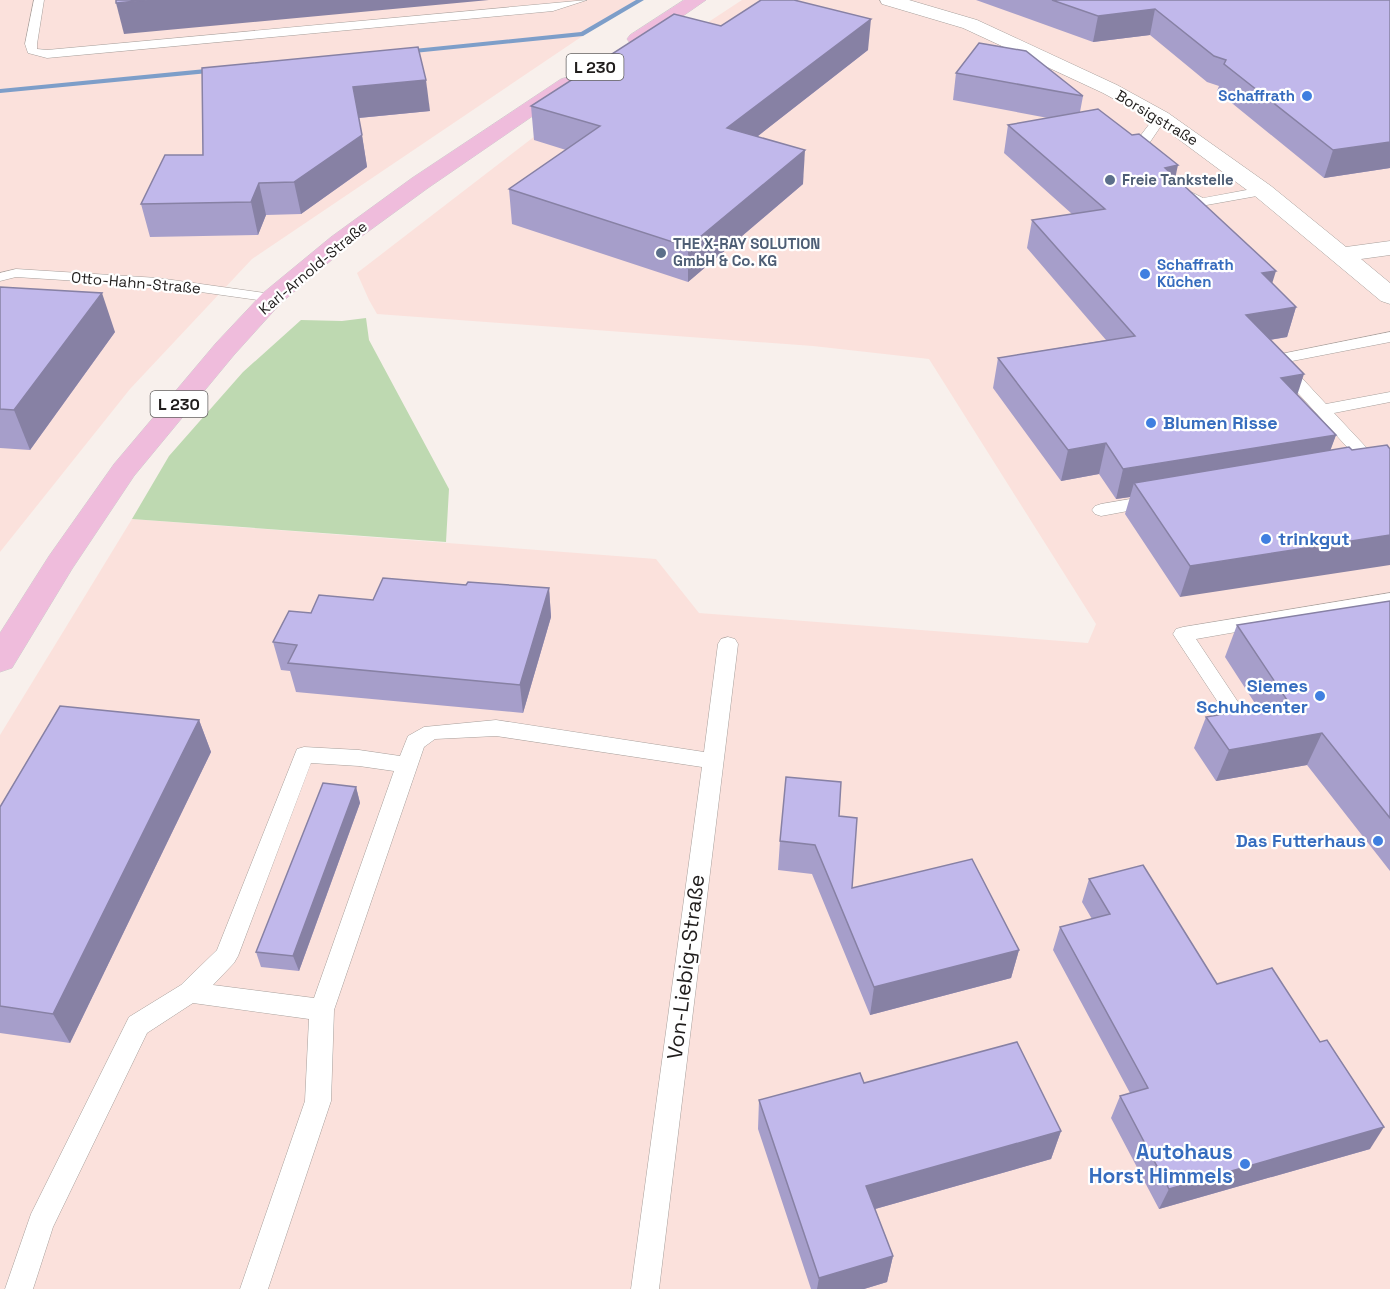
<svg xmlns="http://www.w3.org/2000/svg" width="1390" height="1289" viewBox="0 0 1390 1289" font-family="'Space Grotesk',sans-serif">
  <style>
    .commercial { fill: #fbe1dc }
    .green { fill: #bed9b1 }
    .lines { fill: none; stroke-linecap: round; stroke-linejoin: round }
    .stream { fill: #7d9ec9; fill-rule: evenodd }
    .lane-casing { stroke: #a79f9b; stroke-width: 1 }
    .secondary-casing { stroke: #a79f9b; stroke-width: 1 }
    .primary-casing { stroke: #cecdcd; stroke-width: 1 }
    .lane { fill: #fff; fill-rule: evenodd }
    .secondary { fill: #fff; fill-rule: evenodd }
    .primary { fill: #efbcdc; fill-rule: evenodd }
    .wall { fill: #a69eca }
    .shaded-wall { fill: #8781a4 }
    .building { fill: #c1b8eb; stroke: #8781a4; stroke-width: 1.5 }
    .shop-dot { fill: #3f7fe0; stroke: #fff; stroke-width: 2 }
    .service-dot { fill: #5c6f8a; stroke: #fff; stroke-width: 2 }
    .labels { text-anchor: middle; stroke-width: 4.5; stroke-linejoin: round; paint-order: stroke }
    .far-shop-label { font-size: 15px; font-weight: bold; fill: #366cbe; stroke: #fff; text-anchor: end }
    .far-street-label { font-size: 15px; fill: #201d1c; stroke: #fff }
    .far-service-label { font-size: 15px; font-weight: bold; fill: #4e5e75; stroke: #fff; text-anchor: start }
    .shield { fill: #fff; stroke: #636160; stroke-width: 1.5 }
    .shield-label { font-size: 16px; font-weight: bold; fill: #201d1c }
    .shop-label { font-size: 18px; font-weight: bold; fill: #366cbe; stroke: #fff; text-anchor: start }
    .near-street-label { font-size: 21px; fill: #201d1c; stroke: #fff }
    .near-shop-label { font-size: 21px; font-weight: bold; fill: #366cbe; stroke: #fff; text-anchor: end }
  </style>
  <rect width="100%" height="100%" fill="#f8f0ec"/>
  <!-- commercial -->
  <g class="commercial">
    <polygon points="0,0 636,0 252,259 130,389 0,552"/>
    <polygon points="742,0 1390,0 1390,1289 0,1289 0,735 132,519 656,559 699,613 1088,643 1096,624 929,359 813,346 377,314 369,300 357,273 539,133"/>
  </g>
  <!-- green -->
  <polygon class="green" points="366,318 369,340 449,489 446,542 132,519 169,456 243,372 301,320 342,321"/>
  <g class="lines">
    <!-- stream -->
    <g class="stream">
      <polygon points="636,0 644,0 583,36 404,54 400,52 404,50 581,32"/>
      <polygon points="216,68 219,68 219,72 0,93 0,89"/>
    </g>
    <defs>
      <g id="lane">
        <polygon points="34,0 44,0 37,44 37,49 47,50 587,0 553,11 47,58 28,53 25,44"/>
        <polygon points="1161,113 1167,117 1148,145 1141,149 1144,153 1143,156 1133,156 1126,148 1138,139 1157,114"/>
        <polygon points="1263,187 1268,188 1270,191 1268,194 1201,206 1180,194 1187,190 1203,198"/>
        <polygon points="16,269 158,278 272,294 279,298 272,302 158,286 16,277 0,281 0,273"/>
        <polygon points="1390,332 1390,342 1287,362 1326,404 1390,392 1390,402 1334,413 1379,461 1382,465 1379,469 1367,469 1268,360 1276,355"/>
        <polygon points="1154,495 1160,497 1163,501 1160,505 1101,516 1095,514 1092,510 1095,506 1101,504"/>
        <polygon points="1390,593 1390,605 1196,639 1250,720 1247,725 1240,728 1233,725 1173,634 1176,629 1183,627"/>
        <path d="M728 637 735 639 738 644 659 1289H631L702 767 496 736 435 739 424 747 334 1010 331 1101 268 1289H240L305 1101 309 1019 193 1003 147 1033 53 1227 33 1289H5L31 1214 129 1017 181 985 217 950 297 749 304 747 359 750 400 756 408 736 424 727 496 720 704 752 718 644 721 639ZM311 763 359 766 394 771 314 998 213 985 234 963 238 956Z"/>
      </g>
      <polygon id="secondary" points="880,0 909,0 977,20 1117,85 1168,113 1271,186 1346,247 1390,241 1390,255 1361,259 1390,283 1390,304 1381,301 1255,196 1154,121 1103,93 963,28 882,4"/>
      <g id="primary">
        <polygon points="684,0 706,0 644,43 630,43 627,39 630,35"/>
        <polygon points="568,77 575,79 578,83 575,87 428,188 347,247 281,303 234,355 134,476 72,569 12,668 0,672 0,633 49,556 114,464 216,343 263,293 331,237 412,178 561,79"/>
      </g>
    </defs>
    <!-- lane casing -->
    <use href="#lane" class="lane-casing"/>
    <!-- secondary casing -->
    <use href="#secondary" class="secondary-casing"/>
    <!-- primary casing -->
    <use href="#primary" class="primary-casing"/>
    <!-- lane -->
    <use href="#lane" class="lane"/>
    <!-- secondary -->
    <use href="#secondary" class="secondary"/>
    <!-- primary -->
    <use href="#primary" class="primary"/>
  </g>
  <!-- wall -->
  <g class="wall">
    <polygon points="976,0 1390,0 1390,168 1324,178 1217,91 1219,86 1207,82 1150,35 1093,42"/>
    <polygon points="721,26 868,50 758,136 803,184 688,282 512,224 509,189 566,150 534,140 531,106"/>
    <polygon points="202,68 430,111 359,118 367,167 301,214 266,215 258,235 150,237 141,204 203,155"/>
    <polygon points="956,73 1083,96 1080,112 1176,177 1272,283 1296,307 1287,337 1270,340 1297,395 1336,435 1330,450 1180,597 1125,514 1130,497 1116,499 1099,474 1061,481 993,388 998,358 1106,340 1027,248 1032,220 1072,214 1004,153 1008,125 1048,118 953,100"/>
    <polygon points="0,287 115,332 30,450 0,448"/>
    <polygon points="466,585 549,588 551,617 523,713 296,692 290,671 281,670 273,642 311,613 373,600"/>
    <polygon points="1390,601 1390,871 1307,765 1216,781 1194,748 1206,717 1258,708 1225,657 1237,625"/>
    <polygon points="199,720 211,752 70,1043 0,1033 0,807"/>
    <polygon points="356,787 360,803 299,971 261,967 256,952"/>
    <polygon points="839,816 852,888 1019,950 1011,978 870,1015 812,874 778,870 780,841"/>
    <polygon points="1089,879 1217,984 1370,1149 1159,1209 1111,1118 1120,1096 1130,1093 1053,950 1060,927 1092,919 1082,902"/>
    <polygon points="864,1083 1061,1131 1051,1159 875,1209 893,1256 887,1282 864,1289 811,1289 758,1129 759,1100"/>
  </g>
  <!-- shaded-wall -->
  <g class="shaded-wall">
    <polygon points="147,0 489,0 124,34 116,3"/>
    <polygon points="1155,9 1150,35 1093,42 1098,16"/>
    <polygon points="871,19 868,50 726,161 727,128"/>
    <polygon points="426,80 430,111 358,118 353,87"/>
    <polygon points="362,135 367,167 301,214 294,182"/>
    <polygon points="1390,142 1390,168 1324,178 1333,150"/>
    <polygon points="805,150 803,184 688,282 688,247"/>
    <polygon points="1178,165 1172,193 1165,168"/>
    <polygon points="259,183 266,215 258,235 251,202"/>
    <polygon points="1276,271 1267,300 1262,273"/>
    <polygon points="102,293 115,332 30,450 14,410"/>
    <polygon points="1296,307 1287,337 1237,345 1246,315"/>
    <polygon points="1304,374 1294,405 1281,378"/>
    <polygon points="1336,435 1325,465 1134,483 1130,497 1116,499 1123,469"/>
    <polygon points="1106,443 1099,474 1061,481 1068,450"/>
    <polygon points="1390,535 1390,565 1180,597 1190,566"/>
    <polygon points="549,588 551,617 523,713 520,685"/>
    <polygon points="199,720 211,752 70,1043 53,1014"/>
    <polygon points="1322,733 1307,765 1216,781 1229,750"/>
    <polygon points="356,787 360,803 299,971 293,956"/>
    <polygon points="1019,950 1011,978 870,1015 874,987"/>
    <polygon points="1384,1127 1370,1149 1159,1209 1169,1189"/>
    <polygon points="1061,1131 1051,1159 861,1213 866,1186"/>
    <polygon points="893,1256 887,1282 864,1289 817,1289 819,1278"/>
  </g>
  <!-- building -->
  <g class="building">
    <polygon points="116,0 147,0 116,3"/>
    <polygon points="761,0 794,0 871,19 727,128 805,150 688,247 509,189 600,126 531,106 674,14 721,26"/>
    <polygon points="1052,0 1390,0 1390,142 1333,150 1224,64 1226,60 1214,56 1155,9 1098,16"/>
    <polygon points="979,43 1026,51 1083,96 956,73"/>
    <polygon points="418,47 426,80 353,87 362,135 294,182 259,183 251,202 141,204 165,155 203,155 202,68"/>
    <polygon points="1098,109 1132,135 1139,134 1178,165 1165,168 1276,271 1262,273 1296,307 1246,315 1304,374 1281,378 1336,435 1123,469 1106,443 1068,450 998,358 1135,336 1032,220 1105,209 1008,125"/>
    <polygon points="0,287 102,293 14,410 0,409"/>
    <polygon points="1387,445 1390,449 1390,535 1190,566 1134,483 1349,447 1352,450"/>
    <polygon points="383,578 466,585 468,582 549,588 520,685 288,663 297,645 273,642 289,611 311,613 319,595 373,600"/>
    <polygon points="1390,601 1390,818 1322,733 1229,750 1206,717 1289,703 1237,625"/>
    <polygon points="60,706 199,720 53,1014 0,1006 0,807"/>
    <polygon points="786,777 841,782 839,816 857,818 852,888 972,859 1019,950 874,987 815,845 780,841"/>
    <polygon points="323,783 356,787 293,956 256,952"/>
    <polygon points="1143,865 1217,984 1272,968 1320,1042 1327,1040 1384,1127 1169,1189 1120,1096 1148,1088 1060,927 1110,914 1089,879"/>
    <polygon points="1017,1042 1061,1131 866,1186 893,1256 819,1278 759,1100 860,1073 864,1083"/>
  </g>
  <!-- markers -->
  <g class="shop-dot">
    <circle cx="1307" cy="96" r="6"/>
    <circle cx="1145" cy="274" r="6"/>
    <circle cx="1151" cy="423" r="6"/>
    <circle cx="1266" cy="539" r="6"/>
    <circle cx="1320" cy="696" r="6"/>
    <circle cx="1378" cy="841" r="6"/>
    <circle cx="1245" cy="1164" r="6"/>
  </g>
  <g class="service-dot">
    <circle cx="1110" cy="180" r="6"/>
    <circle cx="661" cy="253" r="6"/>
  </g>
  <g class="labels">
    <!-- far-shop labels -->
    <g class="far-shop-label">
      <text x="1295" y="101">Schaffrath</text>
      <text x="1157" y="270" text-anchor="start">Schaffrath<tspan x="1157" dy="17">Küchen</tspan></text>
    </g>
    <!-- far-street labels -->
    <g class="far-street-label">
      <text transform="translate(1157 118) rotate(31)" y="5">Borsigstraße</text>
      <text transform="translate(313 268) rotate(-40)" y="5">Karl-Arnold-Straße</text>
      <text transform="translate(136 283) rotate(5)" y="5">Otto-Hahn-Straße</text>
    </g>
    <!-- far-service labels -->
    <g class="far-service-label">
      <text x="1122" y="185">Freie Tankstelle</text>
      <text x="673" y="249">THE X-RAY SOLUTION<tspan x="673" dy="17">GmbH &amp; Co. KG</tspan></text>
    </g>
    <!-- shield labels -->
    <g class="shield">
      <rect x="566.5" y="54" width="57" height="26" rx="4.5"/>
      <rect x="150.5" y="391" width="57" height="26" rx="4.5"/>
    </g>
    <g class="shield-label">
      <text x="595" y="73">L 230</text>
      <text x="179" y="410">L 230</text>
    </g>
    <!-- shop labels -->
    <g class="shop-label">
      <text x="1163" y="429">Blumen Risse</text>
      <text x="1278" y="545">trinkgut</text>
      <text x="1308" y="692" text-anchor="end">Siemes<tspan x="1308" dy="21">Schuhcenter</tspan></text>
      <text x="1366" y="847" text-anchor="end">Das Futterhaus</text>
    </g>
    <!-- near-street labels -->
    <g class="near-street-label">
      <text transform="translate(686 967) rotate(-83)" y="7">Von-Liebig-Straße</text>
    </g>
    <!-- near-shop labels -->
    <g class="near-shop-label">
      <text x="1233" y="1159">Autohaus<tspan x="1233" dy="24">Horst Himmels</tspan></text>
    </g>
  </g>
</svg>
